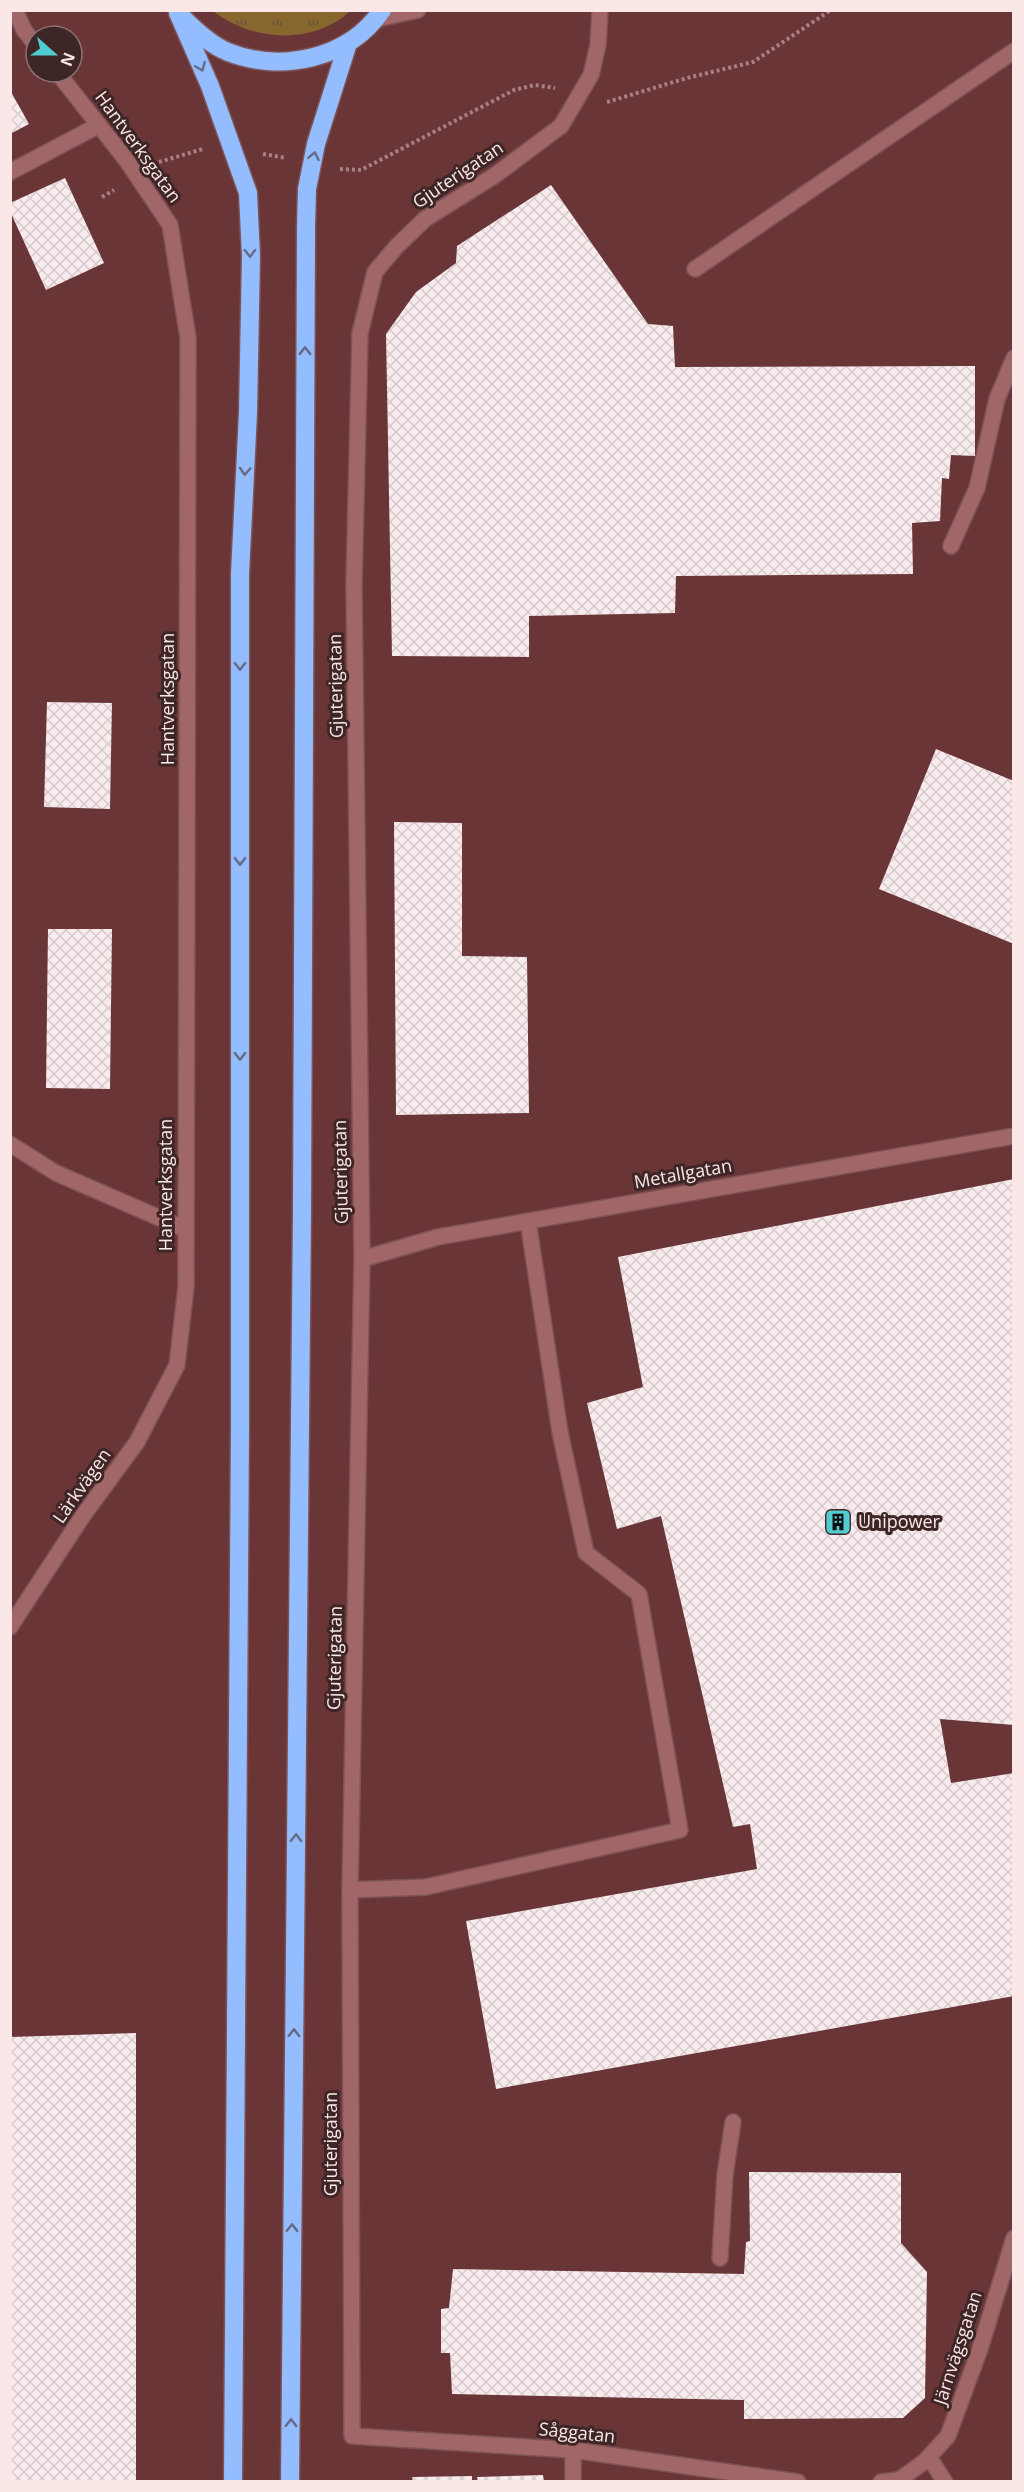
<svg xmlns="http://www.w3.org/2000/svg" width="1024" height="2492" viewBox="0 0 1024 2492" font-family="'Open Sans',sans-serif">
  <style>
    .grass { fill: url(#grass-tufts) }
    .building { fill: url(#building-cross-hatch) }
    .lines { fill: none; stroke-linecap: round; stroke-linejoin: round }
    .minor-casing { stroke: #7e5356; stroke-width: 18 }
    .highway-casing { stroke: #7e5356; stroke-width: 21 }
    .path { stroke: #a88082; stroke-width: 4; stroke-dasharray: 3 3; stroke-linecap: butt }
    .minor { stroke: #a16667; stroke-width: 15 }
    .highway { stroke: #93bdfe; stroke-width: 18 }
    .oneway { stroke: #656a87 }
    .labels { text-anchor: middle; stroke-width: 6; stroke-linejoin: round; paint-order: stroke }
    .street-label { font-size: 18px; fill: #fce7e7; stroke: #3f2626 }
    .poi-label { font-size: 18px; fill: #fce7e7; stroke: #3f2626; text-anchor: start }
  </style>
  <defs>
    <pattern id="grass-tufts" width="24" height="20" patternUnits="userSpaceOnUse" patternTransform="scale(1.5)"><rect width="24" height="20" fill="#87672e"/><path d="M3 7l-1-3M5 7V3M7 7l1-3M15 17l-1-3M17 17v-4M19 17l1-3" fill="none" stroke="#67543b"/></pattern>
    <pattern id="building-cross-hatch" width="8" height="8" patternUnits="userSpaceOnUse" patternTransform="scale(1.5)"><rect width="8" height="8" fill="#f8ebee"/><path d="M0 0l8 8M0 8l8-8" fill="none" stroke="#d6cacc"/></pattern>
  </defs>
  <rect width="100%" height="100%" fill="#6a3537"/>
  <!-- grass -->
  <path class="grass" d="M213 11H350C313 46 251 41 213 11Z"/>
  <!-- building -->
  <g class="building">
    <polygon points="10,90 29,124 10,134"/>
    <polygon points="65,178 104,263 46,290 10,211 10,203"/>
    <polygon points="551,185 648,324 673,326 675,367 975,366 975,456 951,455 949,479 942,478 940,521 912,523 913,574 676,576 675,613 529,616 529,657 392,656 386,334 416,292 456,263 457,246"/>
    <polygon points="47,702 112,703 110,809 44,807"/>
    <polygon points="936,749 1014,781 1014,944 879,889"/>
    <polygon points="394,822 462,823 462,956 527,957 529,1113 396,1115"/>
    <polygon points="48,929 112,929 110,1089 46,1088"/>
    <polygon points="1014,1179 1014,1725 940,1719 951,1783 1014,1773 1014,1996 496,2089 466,1921 757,1869 750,1824 733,1827 661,1516 617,1529 587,1403 643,1387 618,1257"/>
    <polygon points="136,2033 136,2482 10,2482 10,2037"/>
    <polygon points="749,2172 901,2173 901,2243 927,2272 925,2398 903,2418 744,2419 744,2400 452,2394 450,2353 441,2353 441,2309 449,2308 453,2269 744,2274 746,2242 750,2241"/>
    <polygon points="543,2475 544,2482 478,2482 477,2477"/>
    <polygon points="472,2476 472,2482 413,2482 412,2477"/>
  </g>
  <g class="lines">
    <defs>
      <g id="minor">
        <polyline points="15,10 24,30 36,45"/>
        <polyline points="600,10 598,45 591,75 561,126 494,176 425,219 396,247 375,272 360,333 354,585 362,1259 350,1890 352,2436 573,2450 798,2482"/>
        <polyline points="377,19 418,10"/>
        <polyline points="10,172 99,125"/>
        <polyline points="695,269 1014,51"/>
        <polyline points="951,546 977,488 997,399 1014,358"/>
        <polyline points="10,1144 56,1173 185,1229"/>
        <polyline points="362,1259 438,1237 1014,1136"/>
        <polyline points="10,1627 82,1517 137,1442 177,1365 186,1287 188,338 170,225 127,161 57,72"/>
        <polyline points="350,1890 426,1887 680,1830 639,1594 586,1553 560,1432 528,1221"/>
        <polyline points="720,2258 725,2175 733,2122"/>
        <polyline points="573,2450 573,2482"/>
        <polyline points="929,2457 945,2482"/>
        <polyline points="881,2482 899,2480 924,2462 948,2436 980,2349 1014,2238"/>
      </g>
      <g id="highway">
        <polyline points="178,13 210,86 248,193 251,256 248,413 240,574 240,1425 233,2482"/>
        <path d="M184 19C197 32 211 45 228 52 281 73 349 59 382 10"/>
        <polyline points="290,2482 302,1211 306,228 307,189 316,144 348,43"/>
      </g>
    </defs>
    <!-- minor casing -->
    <use href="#minor" class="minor-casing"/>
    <!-- highway casing -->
    <use href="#highway" class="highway-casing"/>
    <!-- path -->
    <g class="path">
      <polyline points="607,102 687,78 753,62 831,10"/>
      <polyline points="263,154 286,158"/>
      <polyline points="159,162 203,149"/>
      <polyline points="340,169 361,170 514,90 535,85 555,88"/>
      <polyline points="102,197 114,190"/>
    </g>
    <!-- minor -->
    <use href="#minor" class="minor"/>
    <!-- highway -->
    <use href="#highway" class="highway"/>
  </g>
  <!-- one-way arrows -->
  <defs><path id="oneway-chevron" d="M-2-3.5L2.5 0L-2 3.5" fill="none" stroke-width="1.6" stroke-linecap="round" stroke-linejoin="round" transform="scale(1.5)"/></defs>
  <g class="oneway">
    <use href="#oneway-chevron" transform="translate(201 67) rotate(67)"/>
    <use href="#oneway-chevron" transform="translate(314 156) rotate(-79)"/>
    <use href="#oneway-chevron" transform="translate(250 253) rotate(89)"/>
    <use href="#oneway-chevron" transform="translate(305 351) rotate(-90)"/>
    <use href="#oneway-chevron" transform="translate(245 471) rotate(93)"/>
    <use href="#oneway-chevron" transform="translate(240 666) rotate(90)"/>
    <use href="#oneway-chevron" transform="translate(240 861) rotate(90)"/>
    <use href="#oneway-chevron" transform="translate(240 1056) rotate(90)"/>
    <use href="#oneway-chevron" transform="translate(296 1838) rotate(-89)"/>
    <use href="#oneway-chevron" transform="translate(294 2033) rotate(-89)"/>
    <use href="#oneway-chevron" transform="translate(292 2228) rotate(-89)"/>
    <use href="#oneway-chevron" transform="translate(291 2423) rotate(-89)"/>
  </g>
  <!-- icons -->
  <defs>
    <symbol id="building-square" viewBox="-11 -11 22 22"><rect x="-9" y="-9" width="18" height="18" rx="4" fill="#51ccd1" stroke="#3f2626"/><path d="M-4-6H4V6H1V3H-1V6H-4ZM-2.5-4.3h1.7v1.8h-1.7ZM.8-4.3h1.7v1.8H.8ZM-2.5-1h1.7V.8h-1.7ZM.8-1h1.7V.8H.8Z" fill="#111"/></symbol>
  </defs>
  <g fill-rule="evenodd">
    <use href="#building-square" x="823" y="1507" width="30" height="30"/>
  </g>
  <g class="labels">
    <!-- street labels -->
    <g class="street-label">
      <text transform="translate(138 147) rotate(54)" y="6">Hantverksgatan</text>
      <text transform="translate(458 175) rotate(-34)" y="6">Gjuterigatan</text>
      <text transform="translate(336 686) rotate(-91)" y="6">Gjuterigatan</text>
      <text transform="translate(168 699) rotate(-90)" y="6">Hantverksgatan</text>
      <text transform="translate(341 1172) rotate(-91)" y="6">Gjuterigatan</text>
      <text transform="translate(683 1174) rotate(-10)" y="6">Metallgatan</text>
      <text transform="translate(166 1185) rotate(-90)" y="6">Hantverksgatan</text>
      <text transform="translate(82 1486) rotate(-55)" y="6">Lärkvägen</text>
      <text transform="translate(335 1658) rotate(-89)" y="6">Gjuterigatan</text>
      <text transform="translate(331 2144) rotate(-90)" y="6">Gjuterigatan</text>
      <text transform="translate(958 2348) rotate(-72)" y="6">Järnvägsgatan</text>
      <text transform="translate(577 2433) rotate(6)" y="6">Såggatan</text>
    </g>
    <!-- poi labels -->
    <g class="poi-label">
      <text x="858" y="1528">Unipower</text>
    </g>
  </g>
  <!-- border -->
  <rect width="1024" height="2492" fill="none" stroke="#fce7e7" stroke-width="24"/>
  <!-- north arrow -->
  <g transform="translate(54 54) rotate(111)"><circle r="28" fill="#3f2626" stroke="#8b7373" stroke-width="1.5"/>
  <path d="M0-4.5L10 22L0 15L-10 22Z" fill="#51ccd1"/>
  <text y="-9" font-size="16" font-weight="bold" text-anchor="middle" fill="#fce7e7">N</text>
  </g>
</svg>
